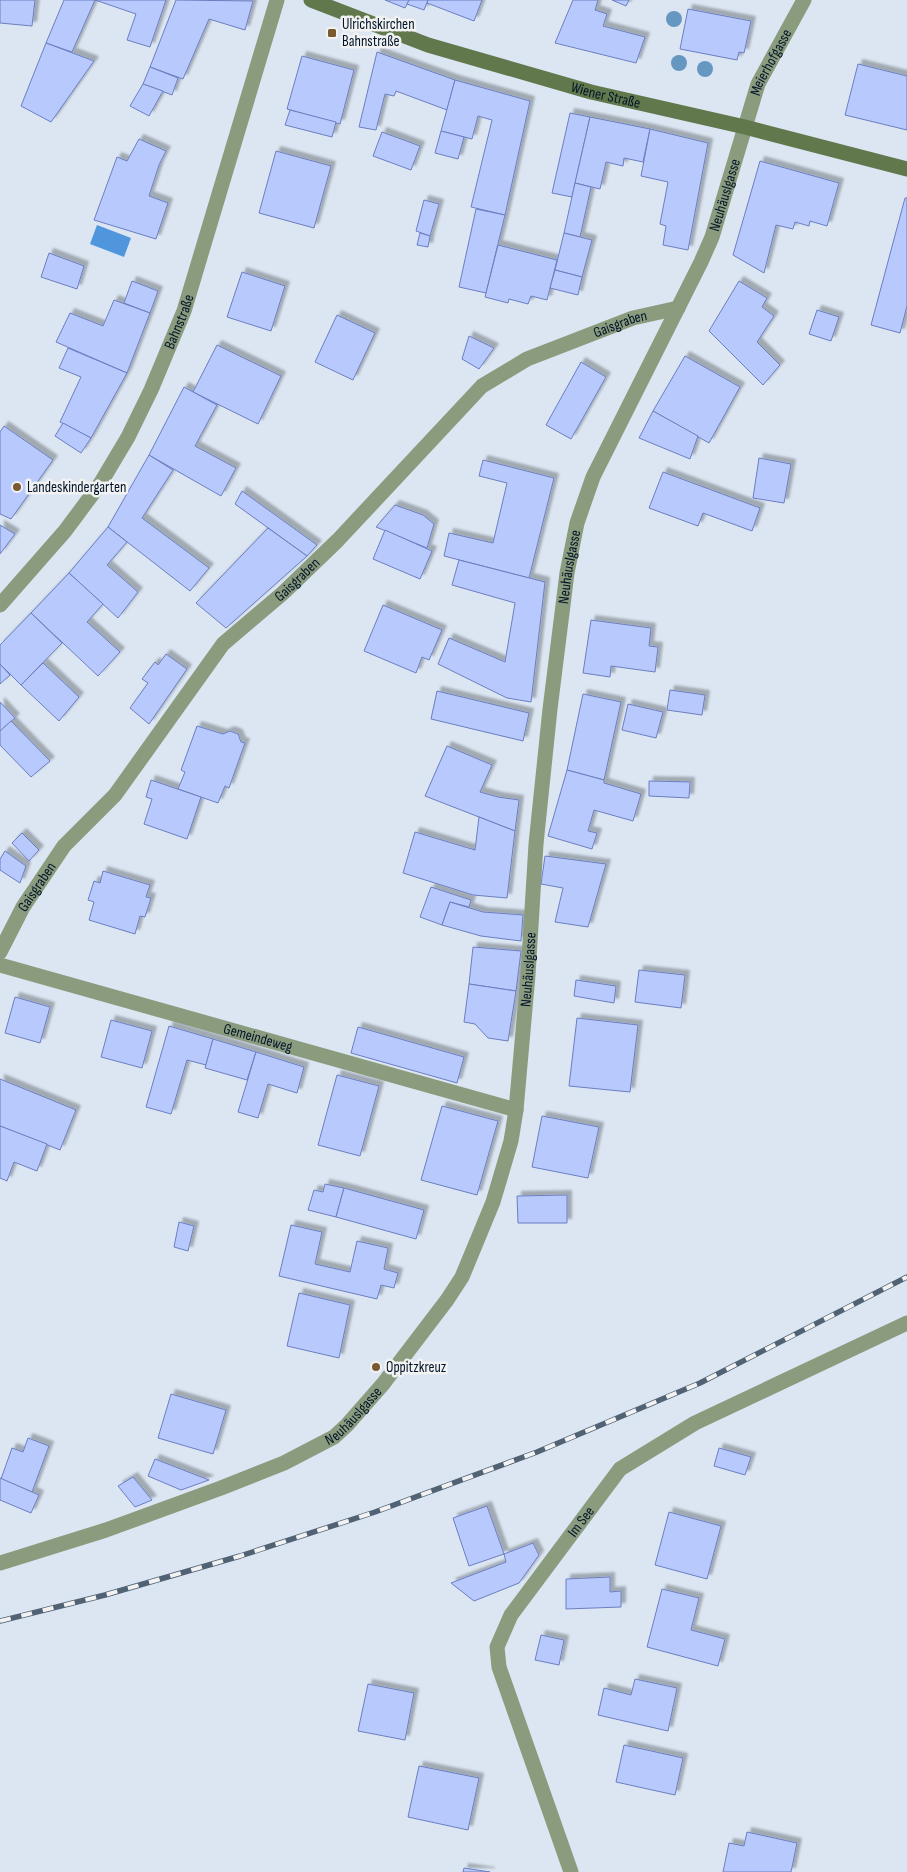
<svg xmlns="http://www.w3.org/2000/svg" width="907" height="1872" viewBox="0 0 907 1872" font-family="'Sofia Sans Condensed',sans-serif">
  <style>
    .water { fill: #5096dd }
    .building { fill: #b8c9fe; stroke: #6b7ec0; filter: url(#shadow) }
    .lines { fill: none; stroke-linecap: round; stroke-linejoin: round }
    .street { stroke: #8b9b7e; stroke-width: 15 }
    .secondary { stroke: #61784c; stroke-width: 15 }
    .rail-casing { stroke: #516274; stroke-width: 5.5 }
    .rail { stroke: #f2f2f2; stroke-width: 4; stroke-dasharray: 11; stroke-linecap: butt }
    .tree { fill: #6597c0 }
    .poi-dot { fill: #7a5930; stroke: #f2f2f2; stroke-width: 2 }
    .labels { text-anchor: middle; stroke-width: 5; stroke-linejoin: round; paint-order: stroke }
    .poi-label { font-size: 15px; fill: #01152a; stroke: #f2f2f2; text-anchor: start }
    .street-label { font-size: 15px; fill: #01152a; stroke: #f2f2f2 }
  </style>
  <defs>
    <filter id="shadow"><feDropShadow dx="4.5" dy="-4.5" stdDeviation="1" flood-color="#0004"/></filter>
  </defs>
  <rect width="100%" height="100%" fill="#dbe6f2"/>
  <!-- water -->
  <polygon class="water" points="97,225 131,238 124,257 90,244"/>
  <!-- building -->
  <g class="building">
    <polygon points="0,0 35,0 32,26 0,23"/>
    <polygon points="64,0 166,0 150,47 127,40 136,14 95,0 72,52 46,43"/>
    <polygon points="176,0 253,1 245,30 209,19 183,79 150,67"/>
    <polygon points="385,0 409,0 405,8"/>
    <polygon points="409,0 428,0 424,10 407,4"/>
    <polygon points="428,0 482,0 474,21 427,3"/>
    <polygon points="573,0 598,0 595,10 607,14 603,26 645,37 636,63 555,43"/>
    <polygon points="612,0 629,0 626,6"/>
    <polygon points="688,9 751,21 744,53 739,52 737,60 680,49"/>
    <polygon points="46,43 94,61 51,122 21,106"/>
    <polygon points="377,52 455,80 447,110 396,91 394,96 385,94 376,130 359,127"/>
    <polygon points="302,56 354,70 340,124 287,109"/>
    <polygon points="858,64 907,76 907,130 845,115"/>
    <polygon points="150,67 178,78 172,95 143,84"/>
    <polygon points="455,80 530,101 505,215 471,207 492,120 478,116 472,139 441,131"/>
    <polygon points="143,84 163,91 149,116 130,106"/>
    <polygon points="290,110 336,122 332,137 285,125"/>
    <polygon points="570,113 590,117 572,197 552,193"/>
    <polygon points="590,117 650,129 643,162 624,158 623,166 606,162 600,189 575,183"/>
    <polygon points="650,129 708,143 688,250 663,245 666,226 660,224 668,182 641,176"/>
    <polygon points="441,131 464,137 458,159 435,153"/>
    <polygon points="382,132 420,146 411,170 373,156"/>
    <polygon points="139,139 166,151 159,165 149,196 168,203 156,239 94,220 117,157 127,161"/>
    <polygon points="276,151 331,166 314,228 259,213"/>
    <polygon points="760,161 839,183 827,226 810,221 809,226 795,222 793,229 776,225 764,273 733,255"/>
    <polygon points="575,183 591,187 580,237 564,233"/>
    <polygon points="905,198 907,198 907,306 900,333 871,325"/>
    <polygon points="424,200 439,204 430,236 416,231"/>
    <polygon points="476,209 505,215 486,293 459,287"/>
    <polygon points="420,233 430,236 428,247 417,245"/>
    <polygon points="564,233 592,240 582,277 555,270"/>
    <polygon points="498,245 557,260 547,300 531,296 528,304 509,299 508,303 485,297"/>
    <polygon points="49,253 84,266 77,289 41,277"/>
    <polygon points="555,270 582,277 578,295 550,288"/>
    <polygon points="242,272 285,286 271,331 227,317"/>
    <polygon points="132,281 158,291 150,313 124,303"/>
    <polygon points="739,281 767,298 762,307 774,316 757,342 780,365 763,385 709,331"/>
    <polygon points="114,300 150,313 127,373 56,342 70,313 103,326"/>
    <polygon points="817,310 839,317 831,341 809,334"/>
    <polygon points="337,315 375,333 353,380 315,362"/>
    <polygon points="469,336 494,348 479,369 462,359"/>
    <polygon points="217,345 281,376 258,424 193,392"/>
    <polygon points="68,348 127,373 91,438 60,422 81,377 59,368"/>
    <polygon points="685,356 740,387 709,443 653,411"/>
    <polygon points="581,362 606,377 571,439 546,425"/>
    <polygon points="184,387 217,405 195,446 236,468 221,496 149,455"/>
    <polygon points="653,411 698,436 690,459 639,438"/>
    <polygon points="63,423 91,438 81,453 55,436"/>
    <polygon points="4,426 53,460 11,519 0,514 0,432"/>
    <polygon points="149,455 173,470 142,518 209,568 190,591 108,527"/>
    <polygon points="759,458 791,464 784,503 753,498"/>
    <polygon points="483,460 554,478 529,578 444,556 449,533 493,543 507,483 479,476"/>
    <polygon points="663,472 760,508 752,531 703,513 698,526 649,508"/>
    <polygon points="242,491 317,545 307,556 235,504"/>
    <polygon points="395,505 423,515 434,524 427,548 376,527"/>
    <polygon points="0,525 15,534 0,554"/>
    <polygon points="108,527 127,542 107,565 138,592 118,618 69,573"/>
    <polygon points="268,528 307,556 226,628 196,603"/>
    <polygon points="385,530 432,551 420,579 373,559"/>
    <polygon points="459,560 545,582 531,702 507,698 438,664 449,638 505,662 515,603 452,585"/>
    <polygon points="69,573 103,604 87,622 120,652 98,676 31,613"/>
    <polygon points="383,605 442,630 429,660 422,657 416,673 364,651"/>
    <polygon points="31,613 62,643 21,685 0,664 0,645"/>
    <polygon points="591,620 651,628 649,646 658,647 655,672 611,666 610,677 583,673"/>
    <polygon points="166,654 187,669 149,724 130,708 148,683 142,679 155,662 158,665"/>
    <polygon points="43,663 79,697 59,721 21,685"/>
    <polygon points="0,664 10,675 0,684"/>
    <polygon points="670,690 705,695 702,715 667,710"/>
    <polygon points="437,691 529,713 523,741 431,719"/>
    <polygon points="583,694 621,702 604,780 567,770"/>
    <polygon points="0,702 15,718 0,731"/>
    <polygon points="628,704 663,712 656,738 622,730"/>
    <polygon points="11,721 50,761 31,777 0,745 0,731"/>
    <polygon points="197,726 223,734 230,731 238,734 241,742 245,743 229,788 225,786 218,803 178,789 185,772 181,770"/>
    <polygon points="447,746 492,765 480,792 498,797 519,800 515,831 425,796"/>
    <polygon points="567,770 604,780 604,783 641,794 633,821 594,810 588,831 597,833 592,849 548,836"/>
    <polygon points="151,780 201,797 187,839 144,824 152,799 146,797"/>
    <polygon points="649,781 690,782 689,798 649,796"/>
    <polygon points="479,817 515,831 507,898 473,895 403,873 415,832 475,850"/>
    <polygon points="22,833 39,850 29,861 12,843"/>
    <polygon points="5,851 26,866 20,883 0,870 0,859"/>
    <polygon points="545,856 606,864 588,927 555,922 563,888 541,884"/>
    <polygon points="103,871 150,885 146,897 151,898 145,917 140,916 135,934 89,920 94,902 88,900 94,881 100,883"/>
    <polygon points="431,887 471,900 469,907 450,902 442,925 420,917"/>
    <polygon points="450,902 483,912 523,915 521,941 481,936 442,925"/>
    <polygon points="473,947 521,951 516,991 469,984"/>
    <polygon points="639,970 685,975 681,1008 635,1002"/>
    <polygon points="576,980 616,986 614,1003 574,996"/>
    <polygon points="469,984 516,991 508,1041 488,1038 475,1024 464,1022"/>
    <polygon points="15,997 50,1007 40,1043 5,1033"/>
    <polygon points="577,1018 638,1025 630,1092 569,1086"/>
    <polygon points="111,1020 152,1031 142,1068 101,1057"/>
    <polygon points="169,1026 213,1039 206,1065 187,1060 171,1114 146,1107"/>
    <polygon points="358,1027 464,1057 457,1083 351,1053"/>
    <polygon points="213,1039 256,1052 247,1080 205,1068"/>
    <polygon points="256,1052 304,1067 297,1093 268,1084 258,1118 238,1112"/>
    <polygon points="337,1075 379,1086 360,1156 318,1145"/>
    <polygon points="0,1079 76,1110 60,1150 0,1126"/>
    <polygon points="442,1106 498,1121 477,1195 421,1180"/>
    <polygon points="542,1116 599,1127 588,1178 532,1167"/>
    <polygon points="0,1126 47,1144 37,1171 14,1162 7,1181 0,1178"/>
    <polygon points="325,1184 344,1188 336,1217 308,1210 314,1190 323,1192"/>
    <polygon points="344,1188 424,1210 416,1239 336,1217"/>
    <polygon points="567,1195 567,1223 518,1223 517,1196"/>
    <polygon points="179,1222 194,1226 188,1251 174,1247"/>
    <polygon points="291,1225 322,1232 315,1264 350,1272 357,1241 388,1248 384,1269 398,1273 394,1288 381,1285 377,1299 279,1276"/>
    <polygon points="299,1293 350,1305 339,1358 287,1346"/>
    <polygon points="171,1394 226,1410 213,1454 158,1438"/>
    <polygon points="28,1438 49,1446 32,1492 1,1479 12,1448 23,1452"/>
    <polygon points="719,1448 751,1457 745,1475 714,1466"/>
    <polygon points="155,1459 209,1480 181,1490 148,1476"/>
    <polygon points="133,1477 152,1500 135,1507 118,1486"/>
    <polygon points="0,1478 39,1495 31,1513 0,1500"/>
    <polygon points="487,1506 504,1554 469,1566 453,1518"/>
    <polygon points="669,1512 721,1526 707,1579 655,1565"/>
    <polygon points="533,1543 539,1555 519,1583 474,1601 451,1583 506,1562 504,1554"/>
    <polygon points="610,1577 610,1592 621,1591 621,1607 566,1609 566,1579"/>
    <polygon points="662,1589 699,1598 691,1630 725,1639 718,1666 647,1647"/>
    <polygon points="541,1635 564,1640 559,1665 535,1660"/>
    <polygon points="635,1679 677,1688 668,1731 598,1715 604,1688 631,1695"/>
    <polygon points="368,1684 414,1693 405,1740 358,1731"/>
    <polygon points="624,1745 683,1758 675,1795 616,1782"/>
    <polygon points="419,1766 479,1778 468,1830 408,1817"/>
    <polygon points="747,1832 797,1843 791,1872 723,1872 729,1843 744,1846"/>
    <polygon points="464,1868 490,1872 463,1872"/>
  </g>
  <g class="lines">
    <!-- street -->
    <g class="street">
      <path id="s1" d="M0 605 65 531 100 484 128 437 151 390 184 311 277 0"/>
      <path id="s2" d="M0 952 23 907 64 846 115 795 223 644 283 593 338 540 482 386 527 359 633 318 678 308"/>
      <path id="s3" d="M0 965 516 1110"/>
      <path id="s4" d="M0 1563 106 1530 221 1488 284 1463 334 1437 347 1425 383 1384 447 1300 462 1277 493 1202 511 1141 516 1110 528 975 536 844 550 709 567 573 577 523 593 477 701 262 712 237 758 84 804 0"/>
      <path id="s5" d="M571 1872 499 1667 497 1647 511 1615 620 1469 695 1423 907 1323"/>
    </g>
    <!-- secondary -->
    <path class="secondary" id="s6" d="M311 0 428 45 591 92 745 127 907 169"/>
    <defs>
      <polyline id="rail" points="0,1621 105,1595 240,1556 375,1512 537,1452 700,1383 907,1277"/>
    </defs>
    <!-- rail casing -->
    <use href="#rail" class="rail-casing"/>
    <!-- rail -->
    <use href="#rail" class="rail"/>
  </g>
  <!-- trees -->
  <g class="tree">
    <circle cx="674" cy="19" r="8"/>
    <circle cx="679" cy="63" r="8"/>
    <circle cx="705" cy="69" r="8"/>
  </g>
  <!-- markers -->
  <g class="poi-dot">
    <rect x="327" y="28" width="10" height="10" rx="2.5"/>
    <circle cx="17" cy="487" r="5"/>
    <circle cx="376" cy="1367" r="5"/>
  </g>
  <g class="labels">
    <!-- poi labels -->
    <g class="poi-label">
      <text x="342" y="29">Ulrichskirchen<tspan x="342" dy="17">Bahnstraße</tspan></text>
      <text x="27" y="492">Landeskindergarten</text>
      <text x="386" y="1372">Oppitzkreuz</text>
    </g>
    <!-- street labels -->
    <g class="street-label">
      <text dy="5" stroke="none"><textPath href="#s4" startOffset="1831">Meierhofgasse</textPath></text>
      <text dy="5" stroke="none"><textPath href="#s6" startOffset="310">Wiener Straße</textPath></text>
      <text dy="5" stroke="none"><textPath href="#s4" startOffset="1690">Neuhäuslgasse</textPath></text>
      <text dy="5" stroke="none"><textPath href="#s1" startOffset="338">Bahnstraße</textPath></text>
      <text dy="5" stroke="none"><textPath href="#s2" startOffset="900">Gaisgraben</textPath></text>
      <text dy="5" stroke="none"><textPath href="#s4" startOffset="1285">Neuhäuslgasse</textPath></text>
      <text dy="5" stroke="none"><textPath href="#s2" startOffset="480">Gaisgraben</textPath></text>
      <text dy="5" stroke="none"><textPath href="#s2" startOffset="75">Gaisgraben</textPath></text>
      <text dy="5" stroke="none"><textPath href="#s4" startOffset="880">Neuhäuslgasse</textPath></text>
      <text dy="5" stroke="none"><textPath href="#s3" startOffset="268">Gemeindeweg</textPath></text>
      <text dy="5" stroke="none"><textPath href="#s4" startOffset="386">Neuhäuslgasse</textPath></text>
      <text dy="5" stroke="none"><textPath href="#s5" startOffset="389">Im See</textPath></text>
    </g>
  </g>
</svg>
